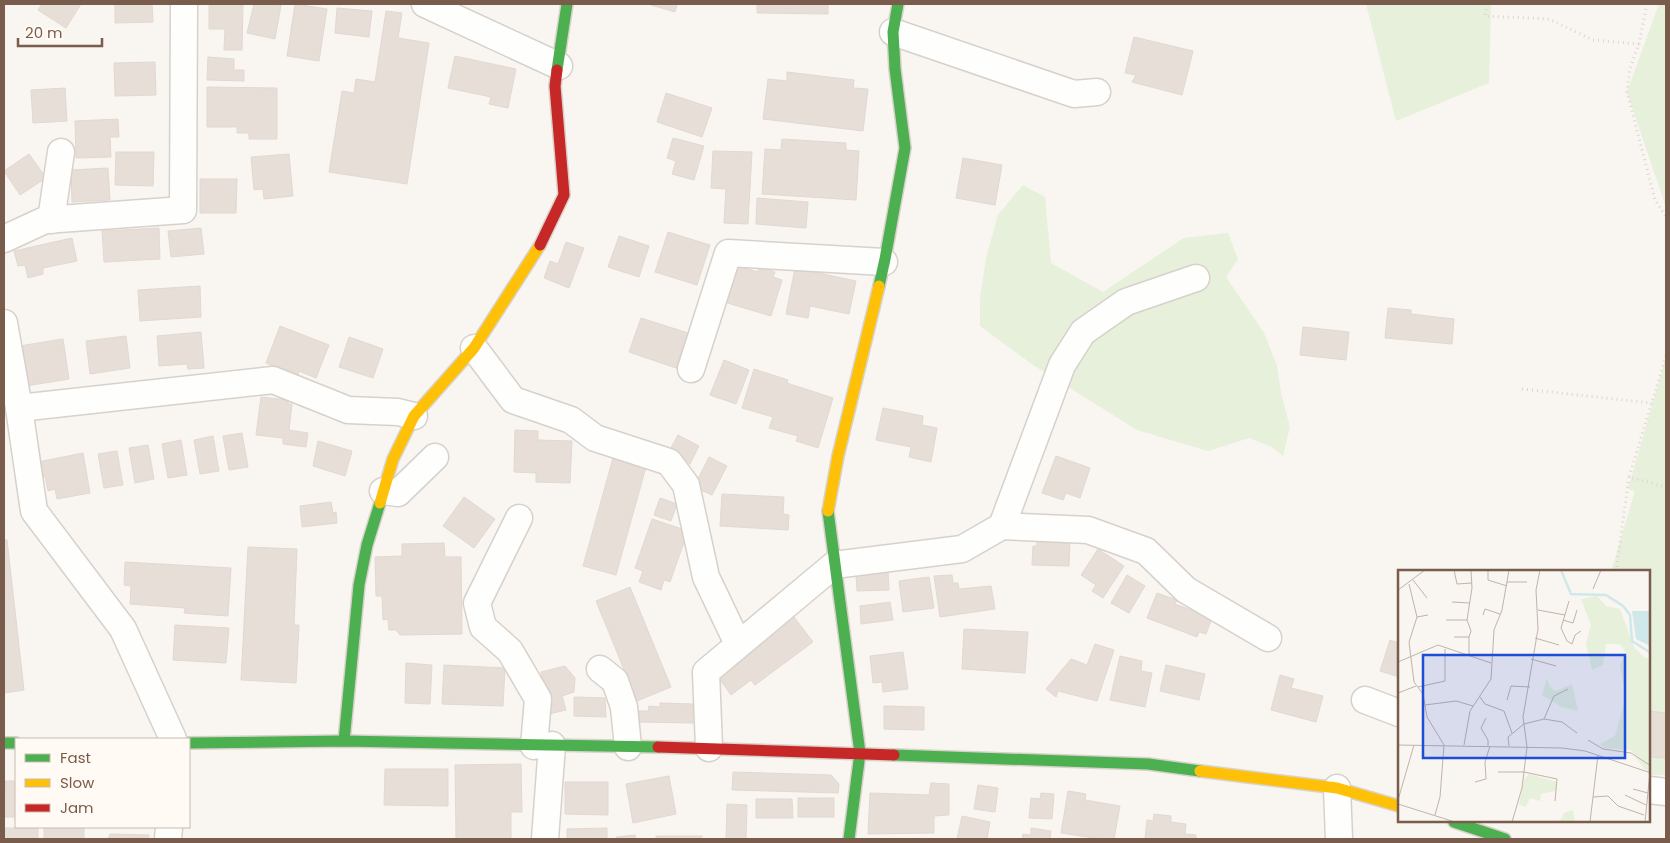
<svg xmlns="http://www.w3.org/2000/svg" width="1670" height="843" viewBox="0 0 1670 843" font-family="Poppins,sans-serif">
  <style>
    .green { fill: #e7f0db }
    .building { fill: #e6ded7; stroke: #e2d8d2 }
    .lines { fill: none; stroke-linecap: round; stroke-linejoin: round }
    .street-casing { stroke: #d7d1cb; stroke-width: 29 }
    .fast-casing { stroke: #d9d2cb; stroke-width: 14 }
    .slow-casing { stroke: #d9d2cb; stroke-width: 14 }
    .jam-casing { stroke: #d9d2cb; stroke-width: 14 }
    .path { stroke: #dcd5d0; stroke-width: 3; stroke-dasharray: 1 4; stroke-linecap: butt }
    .street { stroke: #fefefd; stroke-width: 26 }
    .fast { stroke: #4caf50; stroke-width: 11 }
    .slow { stroke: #ffc107; stroke-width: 11 }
    .jam { stroke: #c62828; stroke-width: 11 }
    .inset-river { fill: none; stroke: #d0e8ea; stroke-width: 2.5 }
    .inset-road { fill: none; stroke: #c2b3aa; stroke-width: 1 }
    .view { fill: #1d4ed8; fill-opacity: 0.15; stroke: #1d4ed8; stroke-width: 2.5 }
    .inset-edge { fill: none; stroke: #7a5c4d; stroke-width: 2.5 }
  </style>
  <rect width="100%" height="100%" fill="#f9f5f0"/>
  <!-- green -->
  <g class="green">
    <polygon points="1366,4 1491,4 1489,83 1396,121"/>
    <polygon points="1659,4 1666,5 1666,207 1627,92"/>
    <polygon points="1023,185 1045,197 1051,263 1103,292 1184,238 1228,233 1238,259 1226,277 1264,333 1277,366 1281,393 1290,427 1283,456 1272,447 1249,438 1208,451 1137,430 1033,365 980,326 980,298 986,258 998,215"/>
    <polygon points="1666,357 1666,775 1649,775 1649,572 1611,572 1635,491 1628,489"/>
  </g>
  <!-- building -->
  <g class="building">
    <polygon points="42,4 81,4 66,28 38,10"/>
    <polygon points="115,4 152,4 153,22 115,23"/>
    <polygon points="209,4 243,4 242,50 224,50 225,29 209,29"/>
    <polygon points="254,4 281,5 275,39 247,33"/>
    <polygon points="295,4 327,9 319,61 287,56"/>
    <polygon points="652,4 677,4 675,12 651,5"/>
    <polygon points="757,4 828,4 828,14 757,13"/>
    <polygon points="337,8 372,11 369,37 335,33"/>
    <polygon points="386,11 402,13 398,38 429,43 407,184 329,172 342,91 354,93 356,79 375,82"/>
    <polygon points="1134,37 1193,51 1182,95 1132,82 1136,75 1125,73"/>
    <polygon points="455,56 516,69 508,108 489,104 491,97 448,88"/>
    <polygon points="208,57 234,59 234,70 244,70 244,81 207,80"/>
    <polygon points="155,62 156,95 115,96 114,63"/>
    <polygon points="787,72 854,80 853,88 868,89 863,131 763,119 768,79 787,81"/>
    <polygon points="207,87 277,88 277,139 249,139 249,133 237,133 237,127 207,127"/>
    <polygon points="65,88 67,121 33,123 31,90"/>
    <polygon points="666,93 712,108 702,137 657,122"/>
    <polygon points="118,119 119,137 110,137 111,157 76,158 75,121"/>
    <polygon points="673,138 704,146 694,180 672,174 676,161 667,158"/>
    <polygon points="782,139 846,143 846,150 859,151 856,200 762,194 765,149 781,150"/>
    <polygon points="713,151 752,152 748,224 724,223 726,189 711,188"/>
    <polygon points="116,152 154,152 153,186 115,185"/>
    <polygon points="29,154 46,178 20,195 4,171"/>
    <polygon points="289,154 293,196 264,199 263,189 254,190 251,157"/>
    <polygon points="963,158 1002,165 995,205 956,198"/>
    <polygon points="108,168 110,200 72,202 71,170"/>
    <polygon points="200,179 237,179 236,213 200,213"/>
    <polygon points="757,198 808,202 806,228 756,224"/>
    <polygon points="159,228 160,259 104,262 102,231"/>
    <polygon points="201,228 204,254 171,257 168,231"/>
    <polygon points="668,232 710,245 697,285 655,272"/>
    <polygon points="619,236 649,246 639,277 608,267"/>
    <polygon points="72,238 77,261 43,268 43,274 28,278 25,265 18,266 14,251"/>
    <polygon points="566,242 584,248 569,288 544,278 550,261 558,264"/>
    <polygon points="735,265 758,272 759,267 775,272 773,277 782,280 771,316 724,302"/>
    <polygon points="795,268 856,281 849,314 810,306 808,318 786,314"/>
    <polygon points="200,286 201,317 140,321 138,290"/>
    <polygon points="1388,308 1411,310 1411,314 1454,319 1452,344 1385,338"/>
    <polygon points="641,318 688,333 676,368 629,352"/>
    <polygon points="280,326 329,345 316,378 299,371 298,376 266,363"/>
    <polygon points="1303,327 1349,332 1346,360 1300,355"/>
    <polygon points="201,332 204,368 188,369 187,364 159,366 157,336"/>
    <polygon points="126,336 130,368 90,374 86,341"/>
    <polygon points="349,337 383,349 373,378 339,367"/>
    <polygon points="63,339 69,379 26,386 20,346"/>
    <polygon points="724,360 749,370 736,404 710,395"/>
    <polygon points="754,369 788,380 787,383 833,398 818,448 796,441 798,436 769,428 773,417 742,408"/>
    <polygon points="261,397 288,400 288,404 292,404 289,430 308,433 306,447 283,444 283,438 256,435"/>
    <polygon points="883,408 923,416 922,425 937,428 931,462 909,457 911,447 876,440"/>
    <polygon points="515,430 538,431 538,440 572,441 570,483 536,482 536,473 514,472"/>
    <polygon points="242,433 248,467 229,470 223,436"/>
    <polygon points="678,435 699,446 690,464 668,453"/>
    <polygon points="213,436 219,471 200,474 194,440"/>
    <polygon points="181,440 187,475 168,478 162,444"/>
    <polygon points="318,441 352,451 345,476 313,466"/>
    <polygon points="148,445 154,479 135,483 129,448"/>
    <polygon points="117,451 123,485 104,488 98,454"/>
    <polygon points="83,453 90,493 57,499 55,489 48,491 45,476 41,477 38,462"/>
    <polygon points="1056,456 1090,468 1080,498 1066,493 1063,500 1042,493"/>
    <polygon points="709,457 727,466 712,495 694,487"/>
    <polygon points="613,458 646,467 616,575 583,566"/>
    <polygon points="722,494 784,497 783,514 789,515 788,530 720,526"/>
    <polygon points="464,497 495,519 474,548 443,526"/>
    <polygon points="660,498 677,504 671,521 654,515"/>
    <polygon points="331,502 333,513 336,512 337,523 302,527 300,506"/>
    <polygon points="652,519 688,531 670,582 664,580 661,590 639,582 643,571 635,568"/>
    <polygon points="1037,537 1070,538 1069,566 1032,565 1033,546 1037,546"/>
    <polygon points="4,540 7,540 24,690 4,693"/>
    <polygon points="444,543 445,557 461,557 462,634 400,635 396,630 389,630 388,619 383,620 382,596 376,596 375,557 402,556 402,544"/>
    <polygon points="248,547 297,549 294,625 299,625 296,683 241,680"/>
    <polygon points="1098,549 1124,566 1103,598 1092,591 1096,585 1081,575"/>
    <polygon points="125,562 231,568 228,616 184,613 185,608 130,604 131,586 124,585"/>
    <polygon points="888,572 889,590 857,591 856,573"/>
    <polygon points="952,575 953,583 958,583 959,589 991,586 995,609 940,617 934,576"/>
    <polygon points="1127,575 1145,586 1129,613 1111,603"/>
    <polygon points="929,577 934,608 903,612 899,581"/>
    <polygon points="630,587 671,687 637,701 596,601"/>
    <polygon points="1157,593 1177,600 1175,604 1212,618 1206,634 1199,632 1197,637 1147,618"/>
    <polygon points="890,602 893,620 861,624 860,606"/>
    <polygon points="791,613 813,642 755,685 751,680 731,695 718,677"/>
    <polygon points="175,625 229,628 226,663 173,660"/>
    <polygon points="964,629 1028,632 1025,673 962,669"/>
    <polygon points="1390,640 1399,643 1399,677 1380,671"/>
    <polygon points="1095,644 1114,650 1097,701 1058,691 1056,697 1046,689 1071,659 1087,665"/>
    <polygon points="903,652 908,689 883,692 882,682 873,683 870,656"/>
    <polygon points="1120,656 1142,661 1141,671 1152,673 1145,707 1110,700"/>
    <polygon points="406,663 432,665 430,704 405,703"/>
    <polygon points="444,665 505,668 503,706 442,704"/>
    <polygon points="1166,665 1205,674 1199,700 1160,691"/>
    <polygon points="565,666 575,678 574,692 562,696 566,710 549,714 541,672"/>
    <polygon points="1280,675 1294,679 1291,688 1323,696 1316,722 1271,710"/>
    <polygon points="574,697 605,698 606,717 574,716"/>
    <polygon points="660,703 693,704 693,723 637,722 637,711 648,711 649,706 660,707"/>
    <polygon points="884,706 924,707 924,730 884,729"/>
    <polygon points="1649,711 1666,713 1666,758 1649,757"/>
    <polygon points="521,764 522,812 511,812 511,839 456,839 455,765"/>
    <polygon points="385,769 448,769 448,806 384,805"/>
    <polygon points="733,772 831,775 839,784 838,793 732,790"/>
    <polygon points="669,776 676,814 633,823 626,784"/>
    <polygon points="5,781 16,781 16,817 4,817"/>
    <polygon points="565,782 608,782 608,815 565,814"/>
    <polygon points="931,783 949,784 949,815 934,816 934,833 868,834 870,793 929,795"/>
    <polygon points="978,785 998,788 995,812 974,809"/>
    <polygon points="1068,791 1086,794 1085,800 1120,806 1114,839 1100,839 1061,833"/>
    <polygon points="1041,793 1054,794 1052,819 1029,818 1031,798 1040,799"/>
    <rect x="798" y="798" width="36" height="19"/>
    <polygon points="756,799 792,799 793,818 756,818"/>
    <polygon points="727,804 747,805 746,839 726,839"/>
    <polygon points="1154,814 1171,816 1171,822 1186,824 1185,834 1196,835 1196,839 1145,839 1147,820 1153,821"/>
    <polygon points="962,816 990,822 987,839 957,839"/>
    <rect x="44" y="827" width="40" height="12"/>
    <rect x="4" y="828" width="34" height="11"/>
    <polygon points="607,828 607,839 567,839 567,829"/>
    <polygon points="1031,828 1051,831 1050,839 1022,839 1023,834 1031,835"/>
    <polygon points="110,834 149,835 149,839 108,839"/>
    <polygon points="635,835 636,839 617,839 616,837"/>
    <rect x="656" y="836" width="46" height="3"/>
  </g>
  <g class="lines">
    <defs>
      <g id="street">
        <polyline points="425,4 559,66"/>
        <polyline points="893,32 1074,94 1097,92"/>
        <polyline points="51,220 61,152"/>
        <polyline points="4,239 45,220 183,210 184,4"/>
        <polyline points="4,323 19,408 34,511 123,629 173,739"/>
        <polyline points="474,348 513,400 571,420 595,438 669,462 686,485 706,577 738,644"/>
        <polyline points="691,369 728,253 884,262"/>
        <polyline points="19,408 273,380 348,410 398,412 414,416"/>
        <polyline points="383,491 398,493 435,457"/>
        <polyline points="519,518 477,603 483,627 510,651 538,699 534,746"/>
        <polyline points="1002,526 1088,530 1146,551 1186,590 1268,638"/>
        <polyline points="600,669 615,681 624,707 628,747"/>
        <polyline points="1365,700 1399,713"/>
        <polyline points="709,748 706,672 834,565 962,549 1002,526 1062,365 1083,332 1126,302 1196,278"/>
        <polyline points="1337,788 1339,839"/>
        <polyline points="1649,790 1666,792"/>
        <polyline points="168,839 169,827"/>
        <polyline points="545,839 552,745"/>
      </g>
      <g id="fast">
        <polyline points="557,70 567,4"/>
        <polyline points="879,286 885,259 905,148 895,69 893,32 898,4"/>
        <polyline points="828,511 860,753 849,839"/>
        <polyline points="344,741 359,585 367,545 380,503"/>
        <polyline points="4,743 16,743"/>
        <polyline points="189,743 344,741 658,747"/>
        <polyline points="894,755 1148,764 1200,771"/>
        <polyline points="1454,822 1505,839"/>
      </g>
      <g id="slow">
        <polyline points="380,503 393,459 414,416 474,348 540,245"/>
        <polyline points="828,511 838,456 879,286"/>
        <polyline points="1200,771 1337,788 1399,806"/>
      </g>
      <g id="jam">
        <polyline points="540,245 564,195 555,86 557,70"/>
        <polyline points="658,747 894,755"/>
      </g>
    </defs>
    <!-- street casing -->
    <use href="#street" class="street-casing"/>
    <!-- fast casing -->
    <use href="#fast" class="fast-casing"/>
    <!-- slow casing -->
    <use href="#slow" class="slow-casing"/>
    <!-- jam casing -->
    <use href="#jam" class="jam-casing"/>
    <!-- path -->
    <g class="path">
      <polyline points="1487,4 1485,16 1549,19 1593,40 1639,44"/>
      <polyline points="1647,4 1639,44 1630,68 1627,92 1655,200 1666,217"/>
      <polyline points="1666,356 1629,477 1666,487"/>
      <polyline points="1522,389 1652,403"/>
      <polyline points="1616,572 1629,477"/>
    </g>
    <!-- street -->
    <use href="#street" class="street"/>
    <!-- fast -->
    <use href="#fast" class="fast"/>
    <!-- slow -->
    <use href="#slow" class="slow"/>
    <!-- jam -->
    <use href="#jam" class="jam"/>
  </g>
  <!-- overview -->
  <g transform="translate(1398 570)">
    <rect width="252" height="252" fill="#f9f5f0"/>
    <path d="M199 26 208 36 222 39 236 77 247 88H252V202L246 199 233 180 205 178 202 174 217 166 228 126 222 96 226 86H230L222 74H208L205 95 194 100 188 74 193 55 183 29ZM149 108 152 117 158 121 174 114 180 141 163 137 144 125ZM131 204 159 212 157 221 143 224 142 231 132 228 128 237 121 235 126 210ZM175 240 177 252H161L166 243Z" fill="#e7f0db"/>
    <path d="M234 41H252V76L238 69Z" fill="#d0e8ea"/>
    <path class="inset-river" d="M163 0 173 24 208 25 225 36 232 45 234 71 253 83"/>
    <path class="inset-road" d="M56 0 59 14 74 13M90 0V10L109 16M15 10 29 28M109 12H129M11 14 19 47M195 19 203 0M0 20 27 0M171 31 163 58 169 71 174 74 177 65 183 61M54 32 72 33M140 40 167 45M30 45 19 47 11 72 16 112 25 124 29 147 46 175 42 227 37 245M85 45 87 39 102 44M48 50H69M165 50 175 53 179 40M56 67H71L73 61 69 50 74 18 73 0M137 68 161 75M71 84V67M133 89 158 96M0 92 40 75 93 93M20 117 47 111V79M0 123 18 116M82 127 87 134 106 141 114 163M109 130 113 116 132 117M27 135 58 131 75 136M88 148 83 158 90 170V176M146 149 164 152 179 163M190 170 205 179 233 183 253 196M0 175 164 178 187 181 253 203M66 175 72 141 93 109 96 60 104 40 111 0M111 176 110 167 126 154 146 149 156 126 170 119M100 202H126L159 209 157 231M77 212 88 209 87 192 92 176M235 219 250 223M227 225 248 235M195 227 210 226 220 236 246 245M0 230 16 175M0 234 57 252M114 252 124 218 129 177 125 147 140 59 138 20 142 0M192 252 200 185M247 252 252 202"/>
    <path class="view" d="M25 85H227V188H25Z"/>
    <rect width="252" height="252" class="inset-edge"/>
  </g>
  <!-- border -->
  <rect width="1670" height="843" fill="none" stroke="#7a5c4d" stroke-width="10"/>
  <!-- legend -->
  <rect x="15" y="738" width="175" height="90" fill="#fffaf3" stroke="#cabbb1"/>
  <rect x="25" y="754" width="25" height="8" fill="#4caf50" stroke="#cabbb1"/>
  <text x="60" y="763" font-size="15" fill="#7a5c4d">Fast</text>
  <rect x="25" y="779" width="25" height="8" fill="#ffc107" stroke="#cabbb1"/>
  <text x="60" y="788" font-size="15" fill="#7a5c4d">Slow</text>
  <rect x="25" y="804" width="25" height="8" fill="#c62828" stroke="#cabbb1"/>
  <text x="60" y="813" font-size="15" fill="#7a5c4d">Jam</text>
  <!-- scale -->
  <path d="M18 38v8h84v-8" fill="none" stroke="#7a5c4d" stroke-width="2.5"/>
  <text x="25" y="38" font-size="15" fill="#7a5c4d" stroke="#fffaf3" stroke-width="4" paint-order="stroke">20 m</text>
</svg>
